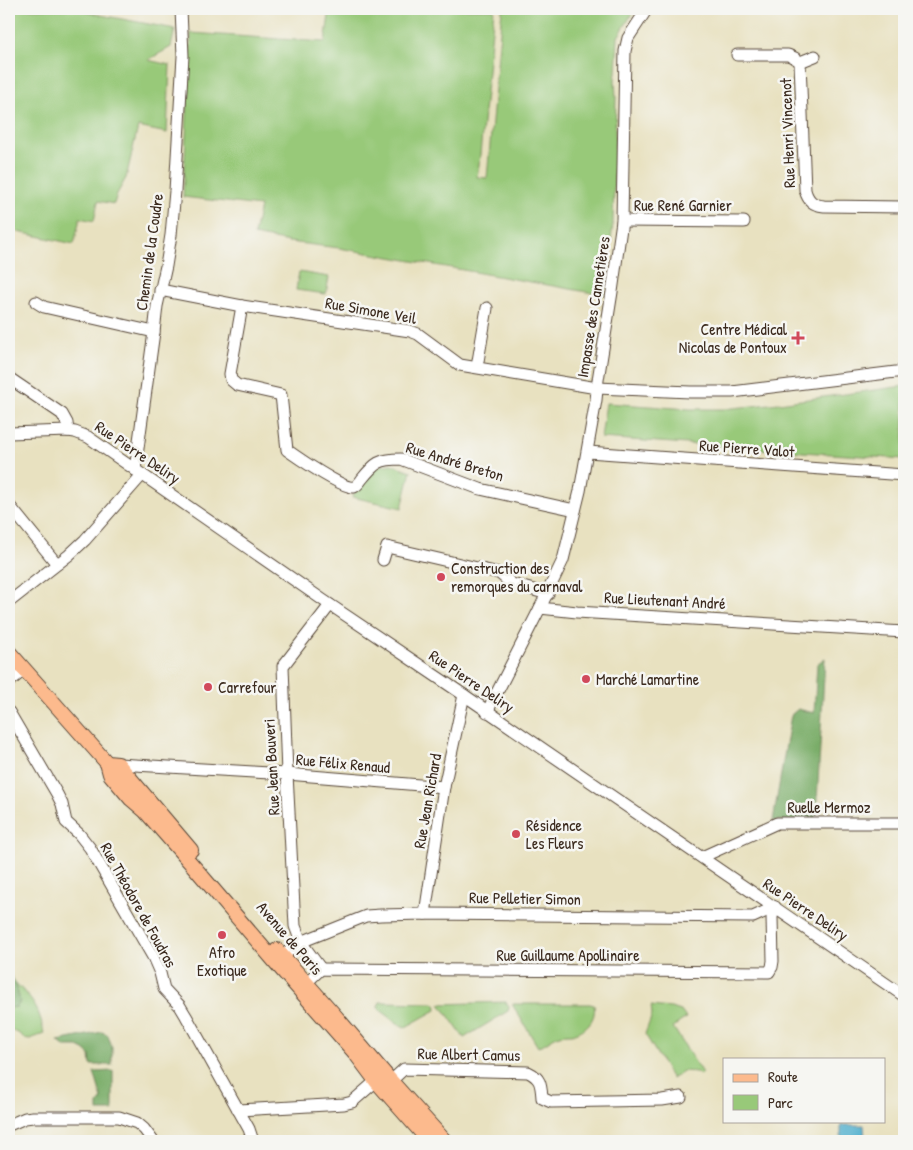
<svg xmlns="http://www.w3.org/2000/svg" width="913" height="1150" viewBox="0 0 913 1150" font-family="'Patrick Hand',sans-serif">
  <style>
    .green { fill: #98c979; stroke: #6a7a4c }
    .forest { fill: #7aad69; stroke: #5a6c44 }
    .water { fill: #4eaecd; stroke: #446c76 }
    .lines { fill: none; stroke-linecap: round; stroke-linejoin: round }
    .minor-casing { stroke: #554536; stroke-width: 13 }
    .major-casing { stroke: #554536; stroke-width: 16 }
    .minor { stroke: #fff; stroke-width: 11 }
    .major { stroke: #fcba8d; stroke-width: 14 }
    .poi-dot { fill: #d1495b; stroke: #f6f6f2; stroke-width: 2 }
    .labels { text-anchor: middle; stroke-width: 5; stroke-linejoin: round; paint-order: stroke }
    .street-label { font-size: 16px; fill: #3b2a1e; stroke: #f6f6f2 }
    .poi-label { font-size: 16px; fill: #3b2a1e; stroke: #f6f6f2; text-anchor: start }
  </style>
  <rect width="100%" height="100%" fill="#f6f6f2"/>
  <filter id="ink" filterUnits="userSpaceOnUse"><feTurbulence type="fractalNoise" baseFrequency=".02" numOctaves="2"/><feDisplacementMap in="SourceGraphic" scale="10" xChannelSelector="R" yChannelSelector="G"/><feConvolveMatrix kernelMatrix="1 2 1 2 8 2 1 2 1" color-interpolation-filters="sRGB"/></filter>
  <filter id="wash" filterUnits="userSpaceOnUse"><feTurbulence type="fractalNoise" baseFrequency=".0096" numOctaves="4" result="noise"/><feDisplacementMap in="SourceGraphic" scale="20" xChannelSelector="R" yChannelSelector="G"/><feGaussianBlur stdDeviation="1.12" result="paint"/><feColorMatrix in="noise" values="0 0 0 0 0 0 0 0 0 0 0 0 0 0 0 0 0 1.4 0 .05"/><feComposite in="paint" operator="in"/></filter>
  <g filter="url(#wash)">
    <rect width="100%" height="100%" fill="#e8e1c0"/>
    <!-- green -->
    <g class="green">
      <polygon points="9,9 85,9 85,12 175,29 171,47 148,60 170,65 167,133 138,127 126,178 117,194 114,204 98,201 94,221 80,218 74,244 9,230"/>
      <polygon points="330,9 494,9 479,165 477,177 487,178 502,9 635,9 618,37 616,73 615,80 616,98 613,224 604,295 339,248 289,242 254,235 260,206 183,197 191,33 325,42"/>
      <polygon points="299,272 329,277 326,294 296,290"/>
      <polygon points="904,386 904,459 601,438 606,403 690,409 724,409 779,403"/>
      <polygon points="391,464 411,471 402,508 352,497 366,475 379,466"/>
      <path d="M15 982C32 1000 40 1008 44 1034L27 1040 18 1033 9 1030V1008L17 1007 20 1001Z"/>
      <polygon points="380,1002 433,1003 437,1006 436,1010 404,1028 379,1009 378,1006"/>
      <polygon points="506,1002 509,1007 508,1011 464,1038 440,1004"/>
      <path d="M512 1004H590L594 1005C597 1020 585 1031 572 1034 568 1034 563 1034 559 1035 552 1038 545 1044 538 1047Z"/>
      <polygon points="651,1006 671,1008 681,1011 686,1018 673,1027 702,1073 700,1075 696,1072 683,1071 672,1079 645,1034 652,1015"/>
    </g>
    <!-- forest -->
    <g class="forest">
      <polygon points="825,658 816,819 773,821 791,715 798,709 814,713 817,664"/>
      <polygon points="9,973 15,982 20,1001 17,1007 9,1008"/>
      <polygon points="102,1032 108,1035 112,1047 112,1065 91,1065 90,1055 84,1050 78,1047 65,1047 58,1041"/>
      <polygon points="113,1071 113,1111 98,1111 98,1104 102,1099 94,1072"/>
    </g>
    <!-- water -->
    <polygon class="water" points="841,1125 864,1125 865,1140 841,1141"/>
  </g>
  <g filter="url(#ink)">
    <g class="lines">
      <defs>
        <g id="minor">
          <path d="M737 55H788L795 58 800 62 805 190C808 201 813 205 824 206L904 207"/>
          <polyline points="800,62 815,56"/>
          <polyline points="622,221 744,222"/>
          <polyline points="160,290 242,306 410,331 418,334 460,365 597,388 690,392 732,392 904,371"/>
          <polyline points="36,302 44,307 154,332"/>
          <path d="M242 306 230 374 231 380 237 385 281 395 287 450C297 457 344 490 354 487 357 486 360 482 362 479 375 463 379 459 401 459L480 489 575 510"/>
          <polyline points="477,367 487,308"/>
          <polyline points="9,378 62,414 67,423 68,431"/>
          <polyline points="9,433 68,431 75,432 88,437 323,600 464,695 904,996"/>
          <polyline points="588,452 904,475"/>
          <polyline points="135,470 154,332 157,306 166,266 171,235 175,191 183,56 181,9"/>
          <polyline points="9,505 57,564"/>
          <polyline points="383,560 387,547 499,573 512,584 548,594"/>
          <polyline points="9,602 69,555 85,540 142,475"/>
          <polyline points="540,608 563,560 580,491 596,400 598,380 612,292 622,221 625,51 628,38 647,9"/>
          <polyline points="9,682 24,670"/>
          <polyline points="9,712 57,794 62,804 66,822 79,834 90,848 153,957 160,973 164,989 180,1006 186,1016 249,1129 253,1141"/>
          <polyline points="487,712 540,608 577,612 904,632"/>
          <polyline points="118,764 287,774 444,787"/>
          <polyline points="702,857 777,823 904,823"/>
          <polyline points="425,914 444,787 464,695"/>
          <polyline points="282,956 301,942 366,916 381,915 425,914 753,917 775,907"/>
          <polyline points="321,969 301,942 295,926 287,774 283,666 330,605"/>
          <polyline points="306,983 321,969 769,972 772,967 773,961 772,917 775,907"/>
          <path d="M391 1081 404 1069 528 1072C541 1078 541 1085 542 1098L551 1102 662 1100 681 1097"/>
          <polyline points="238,1110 344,1104 352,1102 376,1081"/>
          <polyline points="9,1125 25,1118 33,1117 119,1117 137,1123 144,1129 153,1141"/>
        </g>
        <g id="major">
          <polyline points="9,652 107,763 110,774 131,799 145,811 195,868 283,971 355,1053 376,1081 429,1141"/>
          <polyline points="107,763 118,764 191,850"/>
          <polyline points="277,950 332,1012 391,1081 445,1141"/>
        </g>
      </defs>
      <!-- minor casing -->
      <use href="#minor" class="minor-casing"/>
      <!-- major casing -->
      <use href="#major" class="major-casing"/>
      <!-- minor -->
      <use href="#minor" class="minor"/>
      <!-- major -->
      <use href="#major" class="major"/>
    </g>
  </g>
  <!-- markers -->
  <g class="poi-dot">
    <path d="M795.5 330.5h5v5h5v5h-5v5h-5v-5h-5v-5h5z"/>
    <circle cx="441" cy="577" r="5"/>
    <circle cx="586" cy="679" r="5"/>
    <circle cx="208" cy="687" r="5"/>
    <circle cx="516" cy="834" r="5"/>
    <circle cx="222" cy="935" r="5"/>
  </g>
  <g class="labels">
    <!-- street labels -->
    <g class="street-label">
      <text transform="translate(787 133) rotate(-92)" y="6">Rue Henri Vincenot</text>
      <text x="683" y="211">Rue René Garnier</text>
      <text transform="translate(149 252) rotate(-82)" y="6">Chemin de la Coudre</text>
      <text transform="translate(593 307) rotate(-81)" y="6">Impasse des Cannetières</text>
      <text transform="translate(371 310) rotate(10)" y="6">Rue Simone Veil</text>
      <text transform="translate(747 448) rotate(4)" y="6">Rue Pierre Valot</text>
      <text transform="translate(138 452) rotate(34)" y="6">Rue Pierre Deliry</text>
      <text transform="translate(455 461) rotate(17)" y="6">Rue André Breton</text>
      <text transform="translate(665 600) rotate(3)" y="6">Rue Lieutenant André</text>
      <text transform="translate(472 681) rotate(34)" y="6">Rue Pierre Deliry</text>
      <text transform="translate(343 763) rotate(5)" y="6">Rue Félix Renaud</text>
      <text transform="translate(271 767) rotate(-93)" y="6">Rue Jean Bouveri</text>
      <text transform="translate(427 801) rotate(-80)" y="6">Rue Jean Richard</text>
      <text x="829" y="813">Ruelle Mermoz</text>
      <text transform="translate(525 898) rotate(1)" y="6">Rue Pelletier Simon</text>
      <text transform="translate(139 905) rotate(61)" y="6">Rue Théodore de Foudras</text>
      <text transform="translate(806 909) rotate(34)" y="6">Rue Pierre Deliry</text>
      <text transform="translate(290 938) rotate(49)" y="6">Avenue de Paris</text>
      <text x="568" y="961">Rue Guillaume Apollinaire</text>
      <text transform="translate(469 1054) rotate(1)" y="6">Rue Albert Camus</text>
    </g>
    <!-- poi labels -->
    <g class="poi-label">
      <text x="787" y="335" text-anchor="end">Centre Médical<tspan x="787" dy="18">Nicolas de Pontoux</tspan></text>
      <text x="451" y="574">Construction des<tspan x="451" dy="18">remorques du carnaval</tspan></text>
      <text x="596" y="685">Marché Lamartine</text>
      <text x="218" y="693">Carrefour</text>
      <text x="526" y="831">Résidence<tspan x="526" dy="18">Les Fleurs</tspan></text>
      <text x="222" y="958" text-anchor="middle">Afro<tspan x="222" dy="18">Exotique</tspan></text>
    </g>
  </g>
  <!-- margin -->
  <rect width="913" height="1150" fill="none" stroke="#f6f6f2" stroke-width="30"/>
  <!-- legend -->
  <rect x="723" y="1058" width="162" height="65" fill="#f6f6f2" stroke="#aba49d"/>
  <rect x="733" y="1074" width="25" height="8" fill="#fcba8d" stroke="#aba49d"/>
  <text x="768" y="1082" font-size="15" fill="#3b2a1e">Route</text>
  <rect x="733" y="1095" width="25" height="15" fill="#98c979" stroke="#aba49d"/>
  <text x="768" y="1108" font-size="15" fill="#3b2a1e">Parc</text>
</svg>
